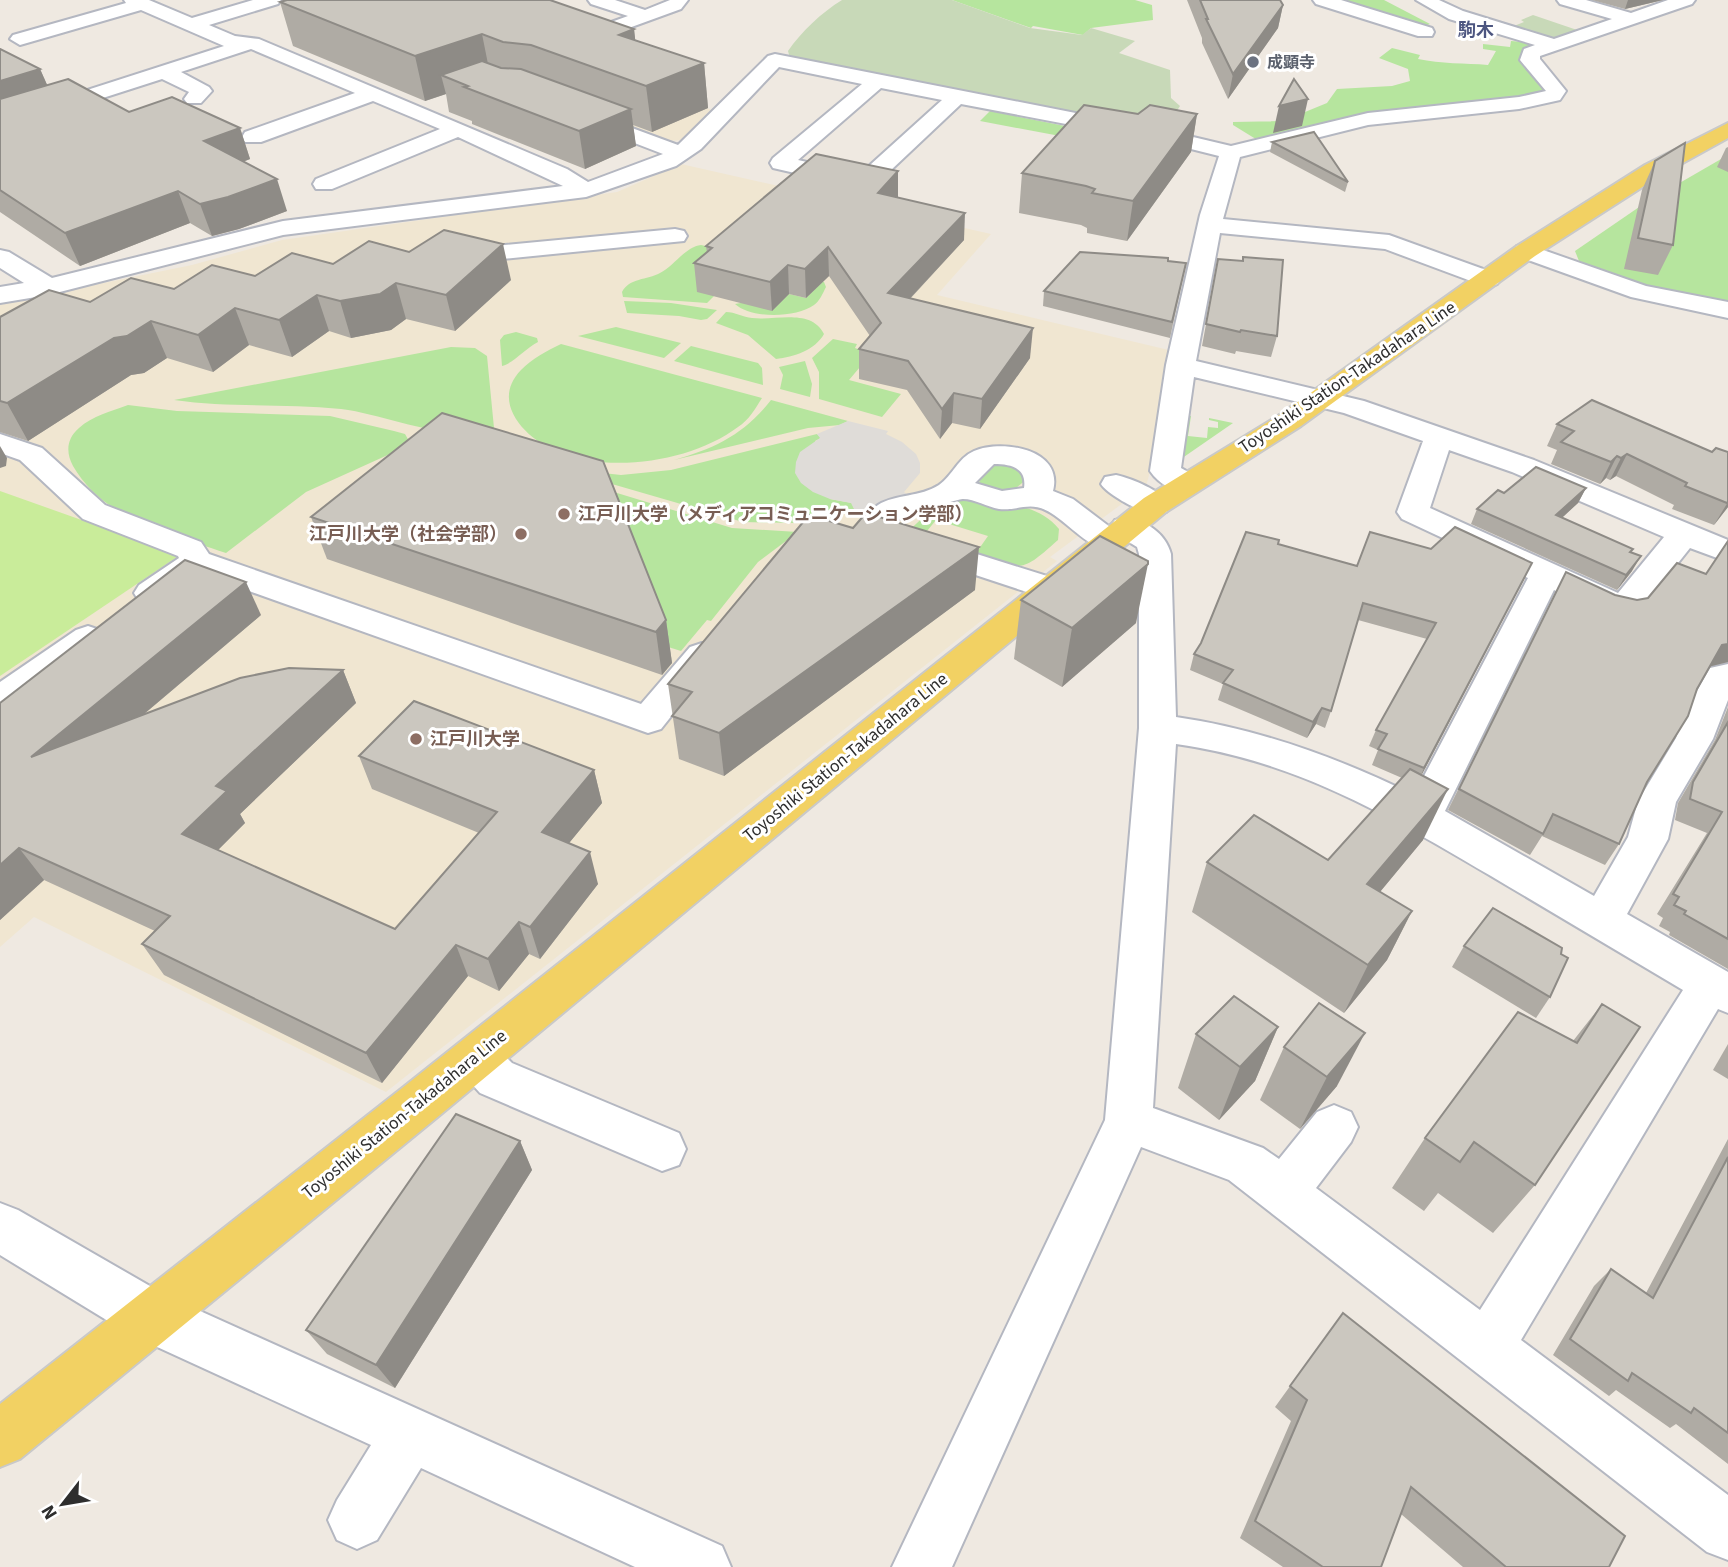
<svg xmlns="http://www.w3.org/2000/svg" width="1728" height="1567" viewBox="0 0 1728 1567" font-family="'Source Sans 3','Noto Sans JP',sans-serif">
  <style>
    .education { fill: #f0e6d1 }
    .green { fill: #b6e59e }
    .cemetery { fill: #c8d9b8 }
    .pitch { fill: #c9ec9a }
    .plaza { fill: #dfdcd8 }
    .lines { fill: none; stroke-linecap: round; stroke-linejoin: round }
    .minor-casing { stroke: #b4b7c1; stroke-width: 4 }
    .major-casing { stroke: #c9c9c9; stroke-width: 4 }
    .minor { fill: #fff; fill-rule: evenodd }
    .major { fill: #f2d163; fill-rule: evenodd }
    .wall { fill: #afaba4 }
    .shaded-wall { fill: #8e8b86 }
    .building { fill: #cbc7bf; stroke: #8e8b86; stroke-width: 2 }
    .worship-dot { fill: #6b7280; stroke: #fff; stroke-width: 2.5 }
    .education-dot { fill: #8d6e63; stroke: #fff; stroke-width: 2.5 }
    .labels { text-anchor: middle; stroke-width: 6; stroke-linejoin: round; paint-order: stroke }
    .far-worship-label { font-size: 16px; font-weight: bold; fill: #5b616d; stroke: #fff; text-anchor: start }
    .far-quarter-label { font-size: 18px; font-weight: bold; fill: #4d5680; stroke: #fff }
    .street-label { font-size: 18px; fill: #2e2e2e; stroke: #fff }
    .education-label { font-size: 18px; font-weight: bold; fill: #785e54; stroke: #fff; text-anchor: start }
  </style>
  <rect width="100%" height="100%" fill="#efe9e1"/>
  <!-- education -->
  <g class="education">
    <polygon points="681,97 714,111 683,140 668,141 623,124"/>
    <polygon points="681,164 991,234 937,295 1173,351 1161,432 1146,486 1050,557 1057,561 386,1092 34,917 0,947 0,304 192,265 282,240 617,192"/>
  </g>
  <!-- green -->
  <g class="green">
    <polygon points="952,0 1135,0 1152,5 1153,20 1091,28 1083,35 1033,26 1031,28"/>
    <polygon points="1330,0 1384,0 1430,24 1419,28"/>
    <path d="M1511 41 1533 43 1536 47 1523 52 1519 59 1549 93 1259 141 1233 125V122L1283 121 1327 103 1337 89 1392 86 1410 81 1408 69 1379 58 1392 48 1420 55 1418 59C1441 64 1465 63 1488 65L1496 51 1483 49V44L1510 47Z"/>
    <polygon points="990,111 1090,131 1124,148 980,121"/>
    <polygon points="1728,155 1728,303 1640,285 1579,261 1575,251 1645,203"/>
    <path d="M701 245 756 257 824 282 826 287C823 293 819 302 814 305 796 318 751 319 735 304L789 294 806 298 818 286 714 296 707 303 623 297 622 292C629 278 647 280 660 273 674 266 685 247 701 245Z"/>
    <polygon points="624,301 671,303 717,310 707,319 701,320 679,316 627,313"/>
    <path d="M726 312C735 312 743 317 752 318 775 321 811 308 824 334 815 350 794 357 776 359L748 335 716 323Z"/>
    <polygon points="616,327 681,343 664,358 578,336"/>
    <path d="M516 332 537 338 538 342C525 349 512 364 502 366L500 340 504 335Z"/>
    <polygon points="833,339 857,344 855,348 871,354 849,380 901,394 882,417 819,399 819,372 812,358"/>
    <path d="M561 344 762 398C755 409 749 420 738 427 693 461 611 474 558 452 527 440 489 403 521 370 532 359 546 351 561 344Z"/>
    <polygon points="691,346 758,363 762,368 763,385 674,361"/>
    <path d="M451 347 475 348 487 356 494 428C444 443 389 415 341 409 285 403 229 408 174 400Z"/>
    <polygon points="805,361 812,384 810,397 780,389 783,375 779,367"/>
    <path d="M771 400 848 421 840 425 808 428 674 460C714 449 745 434 771 400Z"/>
    <path d="M128 405 177 411 330 416 394 431 405 434 409 441 401 449 306 492 226 553C171 534 104 520 73 466 66 453 66 439 79 428 92 416 112 411 128 405Z"/>
    <polygon points="1186,416 1191,416 1188,436 1207,438 1208,427 1218,428 1218,422 1209,420 1209,418 1233,423 1178,461"/>
    <polygon points="817,434 821,438 815,441 830,499 852,503 855,511 796,523 743,522 574,473 576,470 621,475 671,470"/>
    <polygon points="996,462 1016,463 1027,479 1010,493 985,490 979,484 980,479"/>
    <polygon points="558,475 732,528 798,532 758,562 711,621 707,620 681,651 665,646"/>
    <path d="M973 499C1003 503 1039 504 1059 529L1058 540C1019 575 1023 569 976 553L988 536 936 520 923 536 908 532C925 513 948 500 973 499Z"/>
  </g>
  <!-- cemetery -->
  <g class="cemetery">
    <path d="M842 0H952L1030 28 1082 35 1091 28 1135 41 1119 53 1170 70 1171 98 1180 106 1163 132 790 58 788 51C802 31 821 13 842 0Z"/>
    <polygon points="1533,15 1580,31 1556,40 1509,28 1524,22 1521,20"/>
  </g>
  <!-- pitch -->
  <polygon class="pitch" points="0,491 180,555 0,676"/>
  <!-- plaza -->
  <polygon class="plaza" points="848,421 888,431 886,434 902,442 916,454 920,463 920,473 904,492 911,498 855,511 851,503 830,499 813,492 801,483 795,473 796,462 800,452 820,438 817,434"/>
  <g class="lines">
    <defs>
      <g id="minor">
        <path d="M124 0H149L192 18 253 0H281L278 4 209 25 235 36 259 39 567 169 588 182 663 154 580 122 576 118 580 114H594L678 145 768 56 775 54 1172 132 1231 146 1368 113 1519 97 1546 91 1520 60 1524 49 1535 45 1449 19 1416 0H1439L1463 11 1554 39 1612 19 1560 4 1557 0H1586L1631 13 1668 0H1695L1692 4 1540 56V59L1566 91 1560 100 1519 109 1368 125 1240 157 1223 219 1389 235 1497 274 1501 279 1497 284 1488 287 1479 284 1385 249 1220 233 1196 361 1364 401 1534 460 1728 540V562L1690 548 1635 617C1609 624 1578 601 1554 590L1445 811 1594 896 1628 837 1638 801 1676 738 1685 712 1710 668 1728 664V700L1713 739 1676 802 1668 839 1627 914 1728 972V1013L1718 1009 1521 1340 1728 1495V1560L1707 1552 1229 1180 1141 1147 952 1567H892L1105 1120 1139 728V554L1137 547 1124 539 1120 548C1092 555 1074 527 1051 513 1030 500 1020 511 999 509 987 507 975 499 963 499 958 499 907 515 901 518 883 528 892 545 863 538L858 531C863 523 870 510 878 505 895 494 921 497 939 485 953 475 958 458 974 451 1002 439 1064 449 1053 491L1073 499 1110 527 1115 520C1139 514 1165 531 1171 554L1176 717C1259 729 1339 758 1414 795L1528 578 1402 519 1397 512 1423 441 1344 413 1194 377 1181 468 1197 477 1201 484 1197 491C1179 495 1160 486 1150 471L1166 365 1200 215 1219 156 1171 144 961 104 873 187 865 189 773 168 770 163 773 158 862 84 779 67 701 149 676 166 586 197 283 235 48 295 0 303V287L24 283 0 268V250L9 252 52 278 283 221 563 186 458 137 332 189H316L313 184 316 179 440 129 373 101 261 142H245L242 137 245 132 355 93 251 49 181 72 209 87 212 91 201 103H187L184 99 189 92 162 79 0 131V118L224 46 141 10 20 45 10 39 13 35 126 3ZM881 88 942 100 860 174 798 160ZM1449 450 1512 472 1664 537 1618 593 1430 508ZM994 464C1011 464 1027 468 1024 488L1002 491 975 483ZM1176 744C1297 761 1387 815 1491 876 1555 914 1619 952 1683 990L1480 1310 1316 1188 1351 1142 1358 1127 1351 1112 1334 1105 1317 1112 1279 1159 1263 1148 1153 1108Z"/>
        <polygon points="588,0 615,0 645,10 670,0 688,0 681,9 582,45 575,43 572,39 575,35 628,16 591,4"/>
        <polygon points="1313,0 1341,0 1432,28 1434,32 1432,36 1418,36 1316,4"/>
        <polygon points="675,229 684,231 687,236 684,241 452,264 443,262 440,257 443,252 452,250"/>
        <polygon points="1526,244 1646,286 1728,302 1728,318 1631,297 1517,256 1514,251 1517,246"/>
        <path d="M0 434 42 448 105 505 201 542 209 554 641 704 690 647 702 643 714 647 720 655 661 729 648 733 201 574C182 587 164 607 139 601L134 593 139 585 179 558 178 556 83 519 20 460 0 453Z"/>
        <path d="M1116 475C1133 479 1160 490 1171 505L1166 512C1162 513 1159 514 1155 514 1142 514 1107 494 1101 484L1105 477Z"/>
        <polygon points="926,538 1063,581 1068,589 1063,597 1051,600 915,555 910,548 915,541"/>
        <polygon points="88,626 100,630 105,638 100,646 22,702 0,710 0,682 76,630"/>
        <polygon points="476,1037 492,1043 512,1063 679,1133 686,1149 679,1165 662,1171 480,1093 460,1071 453,1057 460,1043"/>
        <polygon points="0,1203 18,1210 169,1297 722,1546 731,1567 635,1567 421,1468 377,1540 357,1549 337,1540 328,1520 337,1500 371,1445 131,1335 0,1255"/>
      </g>
      <polygon id="major" points="1728,123 1728,138 1661,175 1535,256 1301,426 1166,512 440,1115 20,1459 0,1467 0,1404 406,1085 1144,498 1281,414 1517,246 1645,165"/>
    </defs>
    <!-- minor casing -->
    <use href="#minor" class="minor-casing"/>
    <!-- major casing -->
    <use href="#major" class="major-casing"/>
    <!-- minor -->
    <use href="#minor" class="minor"/>
    <!-- major -->
    <use href="#major" class="major"/>
  </g>
  <!-- wall -->
  <g class="wall">
    <polygon points="1187,0 1280,0 1283,5 1278,28 1228,99 1202,43 1202,38"/>
    <polygon points="1592,0 1663,0 1625,9"/>
    <polygon points="280,2 634,29 635,40 704,63 708,108 652,132 633,125 636,146 585,169 472,124 472,121 449,112 446,94 425,101 293,46"/>
    <polygon points="0,49 40,69 47,85 129,112 240,128 250,159 243,162 287,211 239,229 212,236 190,223 80,266 0,212"/>
    <polygon points="1138,114 1197,114 1191,152 1127,241 1087,233 1087,228 1081,225 1019,213 1022,173"/>
    <polygon points="1272,142 1348,182 1345,192 1270,152"/>
    <polygon points="1728,147 1728,172 1717,167 1726,148"/>
    <polygon points="1655,161 1673,245 1658,275 1624,269 1642,190"/>
    <polygon points="898,198 964,240 910,299 1030,358 980,429 952,423 940,439 907,390 859,379 859,349 870,336 829,276 806,298 789,294 772,311 697,292 694,263 707,253 706,246"/>
    <polygon points="1218,259 1277,336 1271,357 1236,351 1235,354 1202,346"/>
    <polygon points="1186,263 1170,338 1043,306 1044,291"/>
    <polygon points="333,264 511,280 455,331 406,319 391,330 351,338 329,331 292,357 249,345 213,372 167,358 144,373 131,375 28,441 0,432 0,317 90,302"/>
    <polygon points="1557,424 1712,452 1728,452 1728,507 1714,525 1672,509 1674,505 1616,476 1610,480 1606,478 1600,484 1551,464 1557,450 1547,446"/>
    <polygon points="1586,488 1578,503 1562,517 1631,552 1632,571 1617,590 1471,524 1477,509 1504,493"/>
    <polygon points="311,517 666,620 672,663 662,675 327,559"/>
    <polygon points="853,528 975,590 724,776 679,759 668,684"/>
    <polygon points="1278,544 1357,566 1524,579 1421,775 1423,840 1380,892 1412,911 1387,960 1344,1013 1192,912 1207,862 1328,860 1402,778 1372,765 1378,750 1369,746 1376,730 1427,639 1358,620 1331,711 1325,728 1316,724 1307,738 1218,700 1223,684 1190,670 1194,654"/>
    <polygon points="1566,572 1728,662 1710,666 1647,782 1619,844 1605,865 1542,836 1530,855 1448,810"/>
    <polygon points="1021,600 1136,623 1062,687 1014,659"/>
    <polygon points="261,615 143,715 343,670 356,703 240,814 245,823 218,850 395,929 479,833 372,789 359,756 594,770 602,803 569,843 598,884 540,959 529,954 499,991 468,976 382,1083 164,975 142,944 155,931 44,880 0,920 0,703"/>
    <polygon points="1728,707 1728,969 1669,935 1670,932 1659,926 1663,918 1657,914 1707,833 1675,820 1678,803 1715,740"/>
    <polygon points="1464,946 1550,997 1536,1018 1452,967"/>
    <polygon points="1319,1003 1337,1086 1300,1129 1260,1100 1284,1047"/>
    <polygon points="1602,1004 1535,1185 1493,1233 1438,1193 1424,1211 1392,1188 1425,1138 1573,1041"/>
    <polygon points="1278,1027 1255,1081 1219,1120 1178,1088 1196,1034"/>
    <polygon points="1728,1044 1728,1079 1713,1070"/>
    <polygon points="1728,1139 1728,1464 1676,1424 1670,1428 1616,1390 1609,1396 1553,1355 1594,1286 1611,1269 1646,1293"/>
    <polygon points="520,1141 532,1170 395,1388 327,1354 306,1330"/>
    <polygon points="1343,1313 1609,1567 1463,1567 1401,1514 1381,1567 1283,1567 1240,1538 1291,1421 1275,1407"/>
  </g>
  <!-- shaded-wall -->
  <g class="shaded-wall">
    <polygon points="1628,0 1663,0 1625,9"/>
    <polygon points="1283,5 1278,28 1228,99 1233,74"/>
    <polygon points="634,29 639,73 619,35"/>
    <polygon points="482,34 491,79 441,75 446,94 425,101 415,56"/>
    <polygon points="704,63 708,108 652,132 646,86"/>
    <polygon points="40,69 53,98 0,115 0,81"/>
    <polygon points="1308,99 1302,126 1273,133 1279,106"/>
    <polygon points="631,109 636,146 585,169 579,131"/>
    <polygon points="1197,114 1191,152 1127,241 1133,201"/>
    <polygon points="240,128 250,159 215,172 204,141"/>
    <polygon points="898,171 898,198 878,193"/>
    <polygon points="277,179 287,211 239,229 212,236 200,204"/>
    <polygon points="178,191 190,223 80,266 65,233"/>
    <polygon points="965,213 964,240 888,322 888,293"/>
    <polygon points="503,244 511,280 455,331 446,295"/>
    <polygon points="828,247 829,276 806,298 805,269"/>
    <polygon points="788,265 789,294 772,311 770,282"/>
    <polygon points="396,283 406,319 391,330 351,338 340,301"/>
    <polygon points="317,295 329,331 292,357 279,320"/>
    <polygon points="235,308 249,345 213,372 198,335"/>
    <polygon points="151,321 167,358 144,373 131,375 28,441 7,403 114,338"/>
    <polygon points="1033,328 1030,358 980,429 982,399"/>
    <polygon points="954,393 952,423 940,439 942,409"/>
    <polygon points="0,446 7,458 6,466 0,468"/>
    <polygon points="1627,454 1616,476 1610,480 1621,458"/>
    <polygon points="1617,456 1606,478 1600,484 1611,462"/>
    <polygon points="1586,488 1578,503 1549,530 1556,515"/>
    <polygon points="1728,502 1728,507 1714,525"/>
    <polygon points="979,547 975,590 724,776 719,733"/>
    <polygon points="1641,556 1632,571 1617,590 1626,575"/>
    <polygon points="1532,563 1524,579 1417,784 1424,768"/>
    <polygon points="1148,564 1136,623 1062,687 1072,628"/>
    <polygon points="246,582 261,615 54,790 31,757"/>
    <polygon points="666,620 672,663 662,675 656,632"/>
    <polygon points="1728,644 1728,662 1708,667 1722,645"/>
    <polygon points="343,670 356,703 240,814 245,823 202,866 182,834 216,786"/>
    <polygon points="1322,708 1316,724 1307,738 1313,722"/>
    <polygon points="594,770 602,803 551,865 542,832"/>
    <polygon points="1448,789 1423,840 1345,934 1367,884"/>
    <polygon points="19,848 44,880 0,920 0,865"/>
    <polygon points="590,852 598,884 540,959 530,927"/>
    <polygon points="1412,911 1387,960 1344,1013 1368,965"/>
    <polygon points="519,922 529,954 499,991 488,959"/>
    <polygon points="456,945 468,976 382,1083 366,1053"/>
    <polygon points="1278,1027 1255,1081 1219,1120 1240,1067"/>
    <polygon points="1365,1033 1337,1086 1300,1129 1327,1077"/>
    <polygon points="520,1141 532,1170 395,1388 376,1365"/>
  </g>
  <!-- building -->
  <g class="building">
    <polygon points="287,0 550,0 634,29 619,35 704,63 646,86 531,45 503,42 482,34 415,56 280,2"/>
    <polygon points="1200,0 1280,0 1283,5 1233,74 1206,19 1208,19"/>
    <polygon points="0,49 40,69 0,81"/>
    <polygon points="482,61 501,68 521,69 631,109 579,131 464,87 468,86 441,75"/>
    <polygon points="68,79 129,112 172,97 240,128 204,141 277,179 228,197 200,204 178,191 65,233 0,190 0,99"/>
    <polygon points="1294,79 1308,99 1279,106"/>
    <polygon points="1084,105 1138,114 1150,105 1197,114 1133,201 1092,193 1095,189 1086,186 1022,173"/>
    <polygon points="1314,132 1348,182 1272,142"/>
    <polygon points="1685,143 1673,245 1638,238 1655,161"/>
    <polygon points="816,154 898,171 878,193 965,213 888,293 1033,328 982,399 954,393 942,409 908,361 859,349 881,323 828,247 805,269 788,265 770,282 694,263 712,248 706,246"/>
    <polygon points="444,230 503,244 446,295 396,283 380,294 340,301 317,295 279,320 235,308 198,335 151,321 127,336 114,338 7,403 0,401 0,317 49,290 90,302 131,278 174,289 212,265 255,276 292,253 333,264 369,241 409,252"/>
    <polygon points="1080,252 1168,258 1168,261 1186,263 1172,322 1044,291"/>
    <polygon points="1243,257 1283,260 1277,336 1241,330 1240,332 1206,324 1218,259 1243,261"/>
    <polygon points="1592,400 1712,452 1716,448 1728,452 1728,502 1727,503 1685,486 1687,483 1627,454 1621,458 1617,456 1611,462 1561,442 1574,431 1557,424"/>
    <polygon points="442,413 603,461 666,620 656,632 311,517"/>
    <polygon points="1536,467 1586,488 1556,515 1633,549 1630,552 1641,556 1626,575 1477,509 1498,490 1504,493"/>
    <polygon points="866,513 979,547 719,733 672,716 692,692 668,684 809,515 853,528"/>
    <polygon points="1455,527 1532,563 1424,768 1378,749 1387,734 1376,730 1436,623 1363,603 1331,711 1322,708 1313,722 1223,683 1233,670 1194,654 1201,643 1246,532 1279,540 1278,544 1357,566 1370,532 1431,549"/>
    <polygon points="1100,536 1148,561 1148,564 1072,628 1021,600"/>
    <polygon points="1728,541 1728,644 1722,645 1697,689 1688,716 1647,782 1619,844 1553,814 1543,834 1459,789 1566,572 1615,595 1637,600 1648,598 1677,563 1706,574"/>
    <polygon points="185,560 246,582 31,757 240,678 289,668 343,670 216,786 227,791 182,834 395,929 497,812 359,756 414,701 594,770 542,832 590,852 530,927 519,922 488,959 456,945 366,1053 142,944 170,916 19,848 0,865 0,703"/>
    <polygon points="1728,722 1728,939 1684,914 1686,911 1674,905 1679,897 1673,894 1722,812 1690,799 1693,782"/>
    <polygon points="1410,769 1448,789 1367,884 1412,911 1368,965 1207,862 1254,815 1328,860"/>
    <polygon points="1493,908 1562,948 1561,954 1568,958 1550,997 1464,946"/>
    <polygon points="1234,996 1278,1027 1240,1067 1196,1034"/>
    <polygon points="1319,1003 1365,1033 1327,1077 1284,1047"/>
    <polygon points="1602,1004 1640,1027 1535,1185 1474,1142 1460,1162 1425,1138 1518,1012 1577,1043"/>
    <polygon points="456,1114 520,1141 376,1365 306,1330"/>
    <polygon points="1728,1157 1728,1433 1694,1408 1691,1413 1632,1373 1628,1381 1570,1339 1611,1269 1653,1298"/>
    <polygon points="1343,1313 1625,1536 1609,1567 1506,1567 1411,1487 1381,1567 1323,1567 1255,1521 1307,1400 1290,1386"/>
  </g>
  <!-- markers -->
  <circle class="worship-dot" cx="1253" cy="62" r="7"/>
  <g class="education-dot">
    <circle cx="564" cy="514" r="7"/>
    <circle cx="521" cy="534" r="7"/>
    <circle cx="416" cy="739" r="7"/>
  </g>
  <g class="labels">
    <!-- far-worship labels -->
    <g class="far-worship-label">
      <text x="1267" y="68">成顕寺</text>
    </g>
    <!-- far-quarter labels -->
    <g class="far-quarter-label">
      <text x="1476" y="36">駒木</text>
    </g>
    <!-- street labels -->
    <g class="street-label">
      <text transform="translate(1347 377) rotate(-34)" y="6">Toyoshiki Station-Takadahara Line</text>
      <text transform="translate(845 757) rotate(-39)" y="6">Toyoshiki Station-Takadahara Line</text>
      <text transform="translate(404 1114) rotate(-39)" y="6">Toyoshiki Station-Takadahara Line</text>
    </g>
    <!-- education labels -->
    <g class="education-label">
      <text x="578" y="520">江戸川大学（メディアコミュニケーション学部）</text>
      <text x="507" y="540" text-anchor="end">江戸川大学（社会学部）</text>
      <text x="430" y="745">江戸川大学</text>
    </g>
  </g>
  <!-- north arrow -->
  <g transform="translate(63 1504) rotate(239)" stroke="#ffffff" stroke-width="5" paint-order="stroke">
  <path d="M0-5L12 26L0 18L-12 26Z" fill="#2e2e2e"/>
  <text y="-10" font-size="19" font-weight="bold" text-anchor="middle" fill="#2e2e2e">N</text>
  </g>
</svg>
